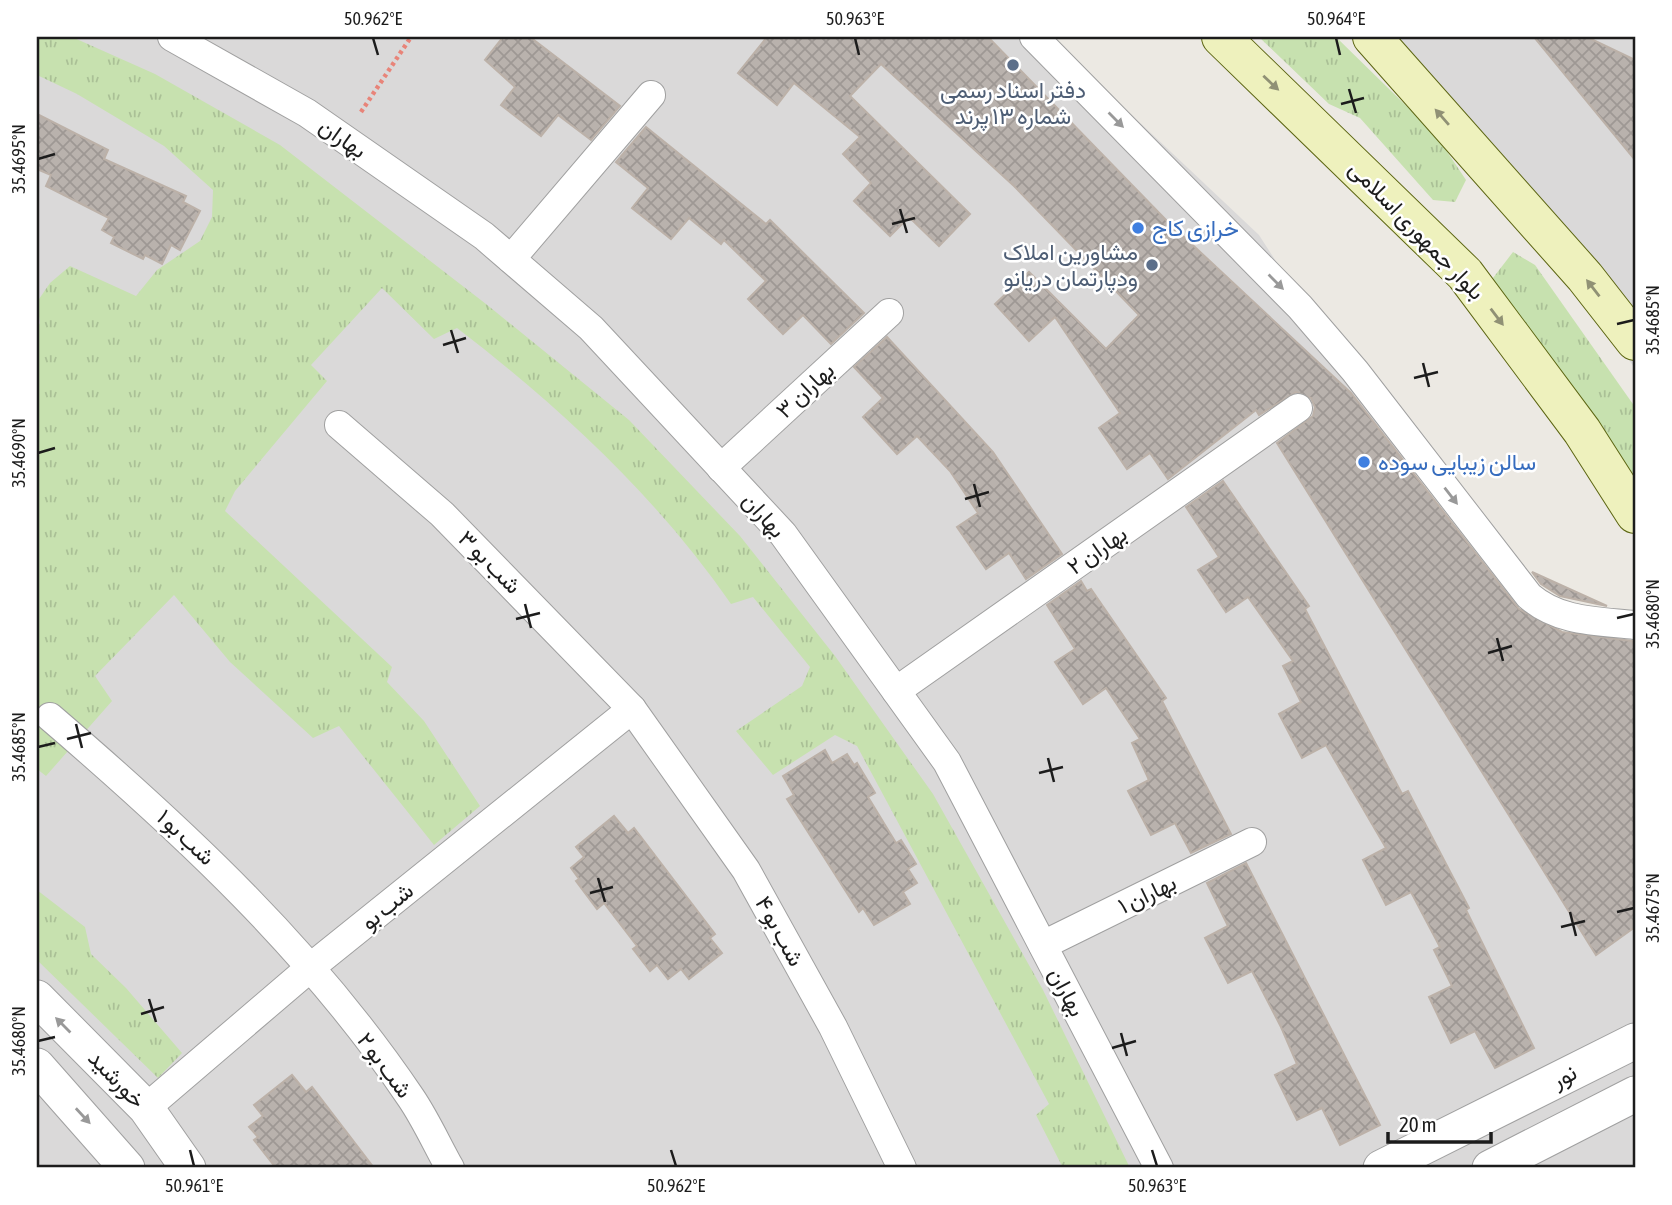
<svg xmlns="http://www.w3.org/2000/svg" width="1672" height="1205" viewBox="0 0 1672 1205" font-family="'Asap Condensed',Vazirmatn,sans-serif">
  <style>
    .residential { fill: #dad9d9 }
    .grass { fill: url(#grass-tufts) }
    .building { fill: url(#building-cross-hatch); stroke: #bcb1a8; stroke-width: 2 }
    .lines { fill: none; stroke-linecap: round; stroke-linejoin: round }
    .minor-casing { stroke: #a0a0a0; stroke-width: 30 }
    .tertiary-casing { stroke: #a0a0a0; stroke-width: 37 }
    .secondary-casing { stroke: #5c6512; stroke-width: 40 }
    .path { stroke: #e88479; stroke-width: 4.5; stroke-dasharray: 3.5 3.5; stroke-linecap: butt }
    .minor { stroke: #fff; stroke-width: 28 }
    .tertiary { stroke: #fff; stroke-width: 35 }
    .secondary { stroke: #eef1bd; stroke-width: 38 }
    .oneway { fill: #909175 }
    .oneway2 { fill: #999 }
    .ticks { fill: none; stroke: #1c1c1c; stroke-width: 2.5 }
    .service-dot { fill: #5c6f8a; stroke: #fff; stroke-width: 2.5 }
    .shop-dot { fill: #3f7fe0; stroke: #fff; stroke-width: 2.5 }
    .labels { text-anchor: middle; stroke-width: 5; stroke-linejoin: round; paint-order: stroke }
    .service-label { font-size: 23px; fill: #4e5e75; stroke: #fff }
    .street-label { font-size: 23px; fill: #1c1c1c; stroke: #fff }
    .shop-label { font-size: 23px; fill: #366cbe; stroke: #fff; text-anchor: start }
    .neatline { fill: none; stroke: #1c1c1c; stroke-width: 2.5 }
    .ticks-label { font-size: 18px; text-anchor: middle; fill: #1c1c1c }
  </style>
  <defs>
    <pattern id="grass-tufts" width="24" height="20" patternUnits="userSpaceOnUse" patternTransform="scale(1.75)"><rect width="24" height="20" fill="#c7e1af"/><path d="M3 7l-1-3M5 7V3M7 7l1-3M15 17l-1-3M17 17v-4M19 17l1-3" fill="none" stroke="#aac096"/></pattern>
    <pattern id="building-cross-hatch" width="8" height="8" patternUnits="userSpaceOnUse" patternTransform="scale(1.75)"><rect width="8" height="8" fill="#b9b2ad"/><path d="M0 0l8 8M0 8l8-8" fill="none" stroke="#9e9894"/></pattern>
  </defs>
  <rect width="100%" height="100%" fill="#ece9e3"/>
  <!-- residential -->
  <g class="residential">
    <polygon points="37,37 1049,37 1259,235 1576,726 1635,844 1635,1168 37,1168"/>
    <polygon points="1372,37 1635,37 1635,369 1548,235"/>
  </g>
  <!-- grass -->
  <g class="grass">
    <path d="M37 37H72L155 74 280 145 486 304 629 420 740 536 835 656 933 794 1043 990 1130 1168H1063L1036 1115 1049 1104 857 746 835 735 773 775 736 731 802 686 810 667 753 597 731 604C657 497 560 407 457 328L434 339 382 288 311 365 327 381 235 491 225 511 392 667 387 682 424 721 480 806 434 845 339 726 313 738 230 662 174 595 95 676 112 701 46 776 37 769V328L40 323 37 302 50 283 70 266 136 296 157 270 200 241 212 217 213 190 164 146 77 94 37 75Z"/>
    <polygon points="1259,37 1336,37 1436,135 1466,180 1455,202 1433,200 1360,118 1329,104"/>
    <polygon points="1513,252 1535,265 1635,407 1635,490 1506,309 1493,278"/>
    <polygon points="37,890 85,927 91,954 126,988 182,1053 158,1078 37,960"/>
  </g>
  <!-- building -->
  <g class="building">
    <polygon points="503,37 530,37 620,106 591,140 558,115 541,136 501,105 515,87 485,60"/>
    <polygon points="767,37 988,37 1167,221 1351,393 1519,609 1562,632 1632,641 1635,648 1635,927 1596,955 1277,443 1313,416 1315,407 1311,398 1296,392 1259,415 1256,410 1168,479 1150,453 1127,469 1099,428 1120,413 1055,317 1029,341 995,304 1029,272 1106,349 1139,315 1014,186 881,64 850,96 970,214 939,246 909,217 890,236 854,201 871,183 843,154 860,137 794,83 777,105 738,73"/>
    <polygon points="1534,37 1587,37 1635,60 1635,160"/>
    <polygon points="37,114 108,150 104,159 186,196 183,202 200,211 180,250 171,245 162,264 145,255 143,259 111,243 114,237 102,230 109,218 46,186 51,175 37,169"/>
    <polygon points="646,127 766,224 770,220 864,313 831,344 803,315 783,334 748,299 766,281 724,240 721,244 689,218 671,239 632,208 648,188 616,162"/>
    <polygon points="887,337 993,452 1062,554 1026,579 1009,553 986,569 957,527 978,513 950,471 917,436 897,454 863,417 883,398 854,367"/>
    <polygon points="1223,481 1309,606 1305,609 1402,794 1408,791 1469,908 1466,910 1534,1048 1495,1068 1475,1031 1451,1043 1429,997 1452,986 1434,950 1440,947 1411,892 1386,905 1363,860 1386,848 1326,745 1302,758 1279,714 1301,702 1283,666 1293,661 1248,597 1226,612 1198,570 1219,557 1186,507"/>
    <polygon points="1532,572 1607,606 1560,596 1541,584"/>
    <polygon points="1081,581 1087,591 1091,589 1166,698 1162,701 1231,834 1191,853 1175,823 1151,835 1128,791 1149,780 1132,743 1140,739 1106,688 1083,704 1055,662 1075,649 1047,605"/>
    <polygon points="825,750 832,763 847,754 854,765 857,763 875,793 868,797 896,843 901,840 916,864 908,869 917,883 903,892 910,904 874,925 863,908 859,912 787,799 794,795 783,776"/>
    <polygon points="614,816 628,833 634,828 715,934 710,938 722,953 689,979 681,969 668,979 657,965 650,971 633,949 637,946 604,903 597,909 576,881 579,879 571,868 584,857 576,847"/>
    <polygon points="1246,863 1380,1125 1340,1145 1322,1108 1297,1120 1275,1075 1297,1064 1281,1027 1252,971 1228,983 1205,938 1228,926 1207,883"/>
    <polygon points="292,1075 306,1092 312,1087 374,1168 276,1168 254,1140 258,1137 249,1127 263,1116 254,1105"/>
  </g>
  <g class="lines">
    <defs>
      <g id="minor">
        <polyline points="172,37 307,113 484,236 591,328 783,534 947,762 1159,1168"/>
        <path d="M1034 37 1300 307 1355 371 1529 596C1559 622 1597 621 1635 625"/>
        <polyline points="511,259 651,95"/>
        <polyline points="339,425 442,514 632,709 746,870 833,1027 902,1168"/>
        <polyline points="721,468 889,313"/>
        <polyline points="896,691 1298,408"/>
        <path d="M50 717C184 832 312 951 411 1098 426 1120 437 1145 450 1168"/>
        <polyline points="1043,945 1252,842"/>
        <polyline points="146,1108 311,967 632,709"/>
      </g>
      <g id="tertiary">
        <polyline points="37,998 146,1108 188,1168"/>
        <polyline points="37,1066 127,1168"/>
        <polyline points="1381,1168 1635,1041"/>
        <polyline points="1490,1168 1635,1094"/>
      </g>
      <g id="secondary">
        <polyline points="1221,37 1465,274 1582,431 1635,514"/>
        <polyline points="1372,37 1585,277 1635,341"/>
      </g>
    </defs>
    <!-- minor casing -->
    <use href="#minor" class="minor-casing"/>
    <!-- tertiary casing -->
    <use href="#tertiary" class="tertiary-casing"/>
    <!-- secondary casing -->
    <use href="#secondary" class="secondary-casing"/>
    <!-- path -->
    <polyline class="path" points="361,112 411,37"/>
    <!-- minor -->
    <use href="#minor" class="minor"/>
    <!-- tertiary -->
    <use href="#tertiary" class="tertiary"/>
    <!-- secondary -->
    <use href="#secondary" class="secondary"/>
  </g>
  <!-- one-way arrows -->
  <defs><path id="oneway-solid" d="M-6-.8H1V-3.2L6.5 0L1 3.2V.8H-6Z" transform="scale(1.75)"/></defs>
  <g class="oneway">
    <use href="#oneway-solid" transform="translate(1271 83) rotate(43)"/>
    <use href="#oneway-solid" transform="translate(1442 117) rotate(-131)"/>
    <use href="#oneway-solid" transform="translate(1593 288) rotate(-128)"/>
    <use href="#oneway-solid" transform="translate(1497 317) rotate(53)"/>
  </g>
  <g class="oneway2">
    <use href="#oneway-solid" transform="translate(1116 120) rotate(45)"/>
    <use href="#oneway-solid" transform="translate(1276 282) rotate(45)"/>
    <use href="#oneway-solid" transform="translate(1451 496) rotate(52)"/>
    <use href="#oneway-solid" transform="translate(63 1025) rotate(-135)"/>
    <use href="#oneway-solid" transform="translate(83 1116) rotate(47)"/>
  </g>
  <!-- ticks -->
  <path class="ticks" d="M373 38 378 55M855 38 859 55M1336 38 1340 55M1349 89 1356 113M1341 104 1364 98M38 159 55 154M900 209 907 233M892 224 915 218M1617 324 1634 320M451 330 458 353M443 345 466 338M1423 363 1429 387M1414 378 1438 372M38 453 55 448M974 484 980 507M965 499 989 492M525 604 531 628M1617 618 1634 614M516 619 540 613M1497 638 1503 661M1488 653 1512 646M76 724 82 748M67 739 91 733M38 747 55 743M1048 758 1054 782M1039 773 1063 767M598 878 605 902M590 893 613 887M1570 912 1576 936M1617 912 1634 908M1561 927 1585 921M149 999 156 1022M141 1014 164 1007M1121 1033 1127 1056M38 1041 55 1037M1112 1048 1136 1041M190 1150 194 1166M671 1150 676 1166M1152 1150 1157 1166"/>
  <!-- markers -->
  <g class="service-dot">
    <circle cx="1013" cy="65" r="7"/>
    <circle cx="1152" cy="265" r="7"/>
  </g>
  <g class="shop-dot">
    <circle cx="1138" cy="228" r="7"/>
    <circle cx="1364" cy="462" r="7"/>
  </g>
  <g class="labels">
    <!-- service labels -->
    <g class="service-label">
      <text x="1013" y="98">دفتر اسناد رسمی<tspan x="1013" dy="26">شماره ۱۳ پرند</tspan></text>
      <text x="1138" y="260" text-anchor="end">مشاورین املاک<tspan x="1138" dy="26">ودپارتمان دریانو</tspan></text>
    </g>
    <!-- street labels -->
    <g class="street-label">
      <text transform="translate(343 138) rotate(35)" y="8">بهاران</text>
      <text transform="translate(1417 230) rotate(46)" y="8">بلوار جمهوری اسلامی</text>
      <text transform="translate(805 390) rotate(-43)" y="8">بهاران ۳</text>
      <text transform="translate(764 515) rotate(48)" y="8">بهاران</text>
      <text transform="translate(1097 550) rotate(-35)" y="8">بهاران ۲</text>
      <text transform="translate(490 562) rotate(45)" y="8">شب بو ۳</text>
      <text transform="translate(186 837) rotate(43)" y="8">شب بو ۱</text>
      <text transform="translate(1147 894) rotate(-26)" y="8">بهاران ۱</text>
      <text transform="translate(387 906) rotate(-39)" y="8">شب بو</text>
      <text transform="translate(780 931) rotate(61)" y="8">شب بو ۴</text>
      <text transform="translate(1067 992) rotate(62)" y="8">بهاران</text>
      <text transform="translate(385 1065) rotate(53)" y="8">شب بو ۲</text>
      <text transform="translate(1564 1076) rotate(-27)" y="8">نور</text>
      <text transform="translate(117 1079) rotate(46)" y="8">خورشید</text>
    </g>
    <!-- shop labels -->
    <g class="shop-label">
      <text x="1152" y="236">خرازی کاج</text>
      <text x="1378" y="470">سالن زیبایی سوده</text>
    </g>
  </g>
  <!-- border -->
  <rect width="1672" height="1205" fill="none" stroke="#ffffff" stroke-width="77"/>
  <!-- scale -->
  <path d="M1388 1132v10h103v-10" fill="none" stroke="#1c1c1c" stroke-width="3.5"/>
  <text x="1399" y="1132" font-size="21" fill="#1c1c1c" stroke="#ffffff" stroke-width="5" paint-order="stroke">20 m</text>
  <rect x="38" y="38" width="1596" height="1128" class="neatline"/>
  <g class="ticks-label">
    <text x="373" y="25">50.962°E</text>
    <text x="855" y="25">50.963°E</text>
    <text x="1336" y="25">50.964°E</text>
    <text transform="translate(19 159) rotate(-90)" y="6">35.4695°N</text>
    <text transform="translate(1653 320) rotate(-90)" y="6">35.4685°N</text>
    <text transform="translate(19 453) rotate(-90)" y="6">35.4690°N</text>
    <text transform="translate(1653 614) rotate(-90)" y="6">35.4680°N</text>
    <text transform="translate(19 747) rotate(-90)" y="6">35.4685°N</text>
    <text transform="translate(1653 908) rotate(-90)" y="6">35.4675°N</text>
    <text transform="translate(19 1041) rotate(-90)" y="6">35.4680°N</text>
    <text x="194" y="1192">50.961°E</text>
    <text x="676" y="1192">50.962°E</text>
    <text x="1157" y="1192">50.963°E</text>
  </g>
</svg>
